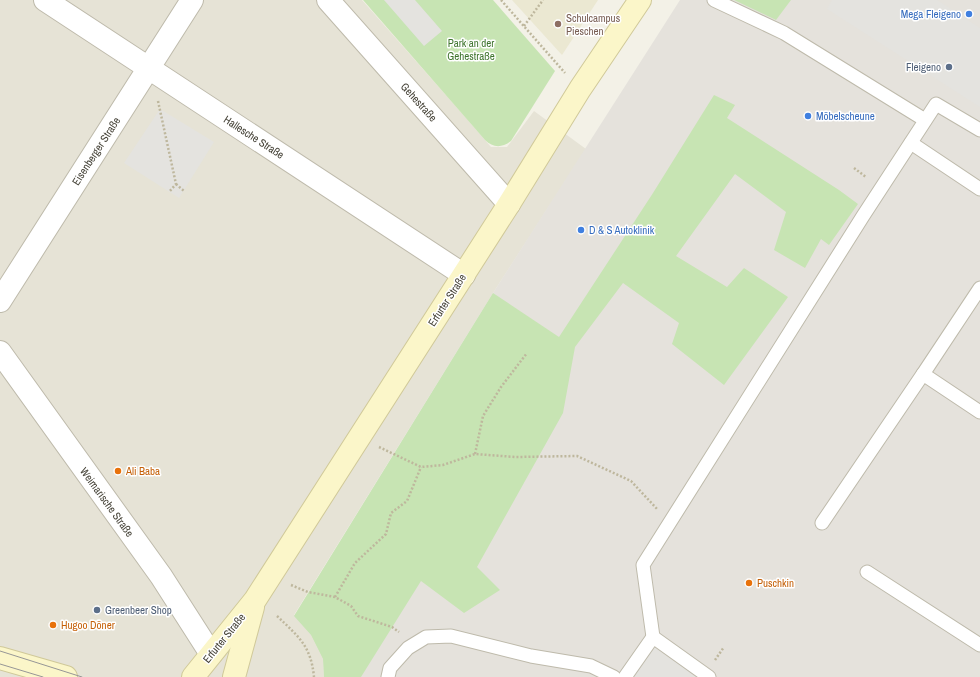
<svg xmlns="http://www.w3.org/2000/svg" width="980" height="677" viewBox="0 0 980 677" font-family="'Archivo Narrow',sans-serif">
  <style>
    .residential { fill: #e6e3d6 }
    .industrial { fill: #e5e2dc }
    .education { fill: #ebe8d2 }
    .green { fill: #c7e4b3 }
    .parking { fill: #e4e3df }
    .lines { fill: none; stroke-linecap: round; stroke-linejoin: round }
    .lane-casing { stroke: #bebaab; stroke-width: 15 }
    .street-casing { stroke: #bebaab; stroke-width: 24 }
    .secondary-casing { stroke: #d0c999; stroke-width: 24 }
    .path { stroke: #beb79d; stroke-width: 2.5; stroke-dasharray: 2 2; stroke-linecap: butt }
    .lane { stroke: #fff; stroke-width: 13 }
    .street { stroke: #fff; stroke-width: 22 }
    .secondary { stroke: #fbf6c9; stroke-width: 22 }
    .tram { stroke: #969696; stroke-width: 1 }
    .shop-dot { fill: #3f7fe0; stroke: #fff; stroke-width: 1.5 }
    .education-dot { fill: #8d6e63; stroke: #fff; stroke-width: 1.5 }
    .service-dot { fill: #5c6f8a; stroke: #fff; stroke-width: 1.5 }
    .food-dot { fill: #e8710a; stroke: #fff; stroke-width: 1.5 }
    .labels { text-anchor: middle; stroke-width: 3; stroke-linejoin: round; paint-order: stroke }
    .shop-label { font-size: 11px; fill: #366cbe; stroke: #fff; text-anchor: start }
    .education-label { font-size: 11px; fill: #785e54; stroke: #fff; text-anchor: start }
    .park-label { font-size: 11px; fill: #3e742d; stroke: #fff }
    .service-label { font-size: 11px; fill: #4e5e75; stroke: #fff; text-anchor: end }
    .street-label { font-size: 11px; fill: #454237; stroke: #fff }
    .food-label { font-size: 11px; fill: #c56008; stroke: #fff; text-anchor: start }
  </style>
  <rect width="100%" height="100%" fill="#f3f1e7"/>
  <!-- residential -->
  <polygon class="residential" points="0,0 362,0 459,110 491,147 507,147 534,111 586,149 493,293 294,615 311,635 323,659 324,677 0,677"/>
  <!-- industrial -->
  <polygon class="industrial" points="680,0 980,0 980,677 324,677 323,659 311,635 294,616 493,293"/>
  <!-- education -->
  <polygon class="education" points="512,0 598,0 562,55"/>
  <!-- green -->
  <g class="green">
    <path d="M363 0H493L555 71 511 141C502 148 493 148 485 140Z"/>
    <polygon points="734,0 791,0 776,20"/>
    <polygon points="714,95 735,105 727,118 839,190 858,204 829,245 821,239 805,268 774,250 786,212 735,174 676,256 727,287 744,268 788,297 724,385 672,344 679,323 623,283 575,347 563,413 477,567 500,590 464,613 421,581 361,677 324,677 323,659 311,635 294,616 493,293 559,337 653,193"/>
  </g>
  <!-- parking -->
  <g class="parking">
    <polygon points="384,0 415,0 442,31 424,46"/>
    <polygon points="832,0 937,0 980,28 980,107 827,9"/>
    <polygon points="160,109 214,142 179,198 124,163"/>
    <polygon points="653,637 709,677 625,677"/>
  </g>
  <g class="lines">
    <defs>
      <g id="lane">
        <polyline points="714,0 784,33 925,120"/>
        <polyline points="911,143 980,189"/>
        <polyline points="980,288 923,374 980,412"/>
        <polyline points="822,523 923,374"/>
        <polyline points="867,572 980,645"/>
        <polyline points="653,637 643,565 863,216 936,104 980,130"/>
        <polyline points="388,677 390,668 408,648 426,637 451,636 531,656 591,666 614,677"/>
        <polyline points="625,677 653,637 709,677"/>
      </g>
      <g id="street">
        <polyline points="45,0 464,275"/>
        <polyline points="328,0 509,204"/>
        <polyline points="0,301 192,0"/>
        <polyline points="0,352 161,576 211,654"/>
      </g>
      <g id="secondary">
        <polyline points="0,658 66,677"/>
        <polyline points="193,677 255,600 509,204 580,89 640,0"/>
        <polyline points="234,677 253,607"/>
      </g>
    </defs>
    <!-- lane casing -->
    <use href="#lane" class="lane-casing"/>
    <!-- street casing -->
    <use href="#street" class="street-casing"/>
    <!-- secondary casing -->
    <use href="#secondary" class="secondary-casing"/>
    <!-- path -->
    <g class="path">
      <polyline points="501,0 565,73"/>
      <polyline points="524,26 543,0"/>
      <polyline points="158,101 176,184 169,192"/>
      <polyline points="854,168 866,177"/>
      <polyline points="176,184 184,191"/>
      <polyline points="379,447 421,467 443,465 475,454 515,457 577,456 631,481 658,510"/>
      <polyline points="475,454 483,416 501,387 527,353"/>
      <polyline points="291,585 308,592 335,597 351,606 358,616 392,627 399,632"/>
      <polyline points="335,597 355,563 386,534 391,513 407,501 421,467"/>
      <path d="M277 616C299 637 311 646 314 677"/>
      <polyline points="715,660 724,647"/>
    </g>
    <!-- lane -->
    <use href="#lane" class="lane"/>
    <!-- street -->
    <use href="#street" class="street"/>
    <!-- secondary -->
    <use href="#secondary" class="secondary"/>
    <!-- tram -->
    <g class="tram">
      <polyline points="0,651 82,677"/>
      <polyline points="0,664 43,677"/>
    </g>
  </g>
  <!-- markers -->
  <g class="shop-dot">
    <circle cx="969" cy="14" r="4"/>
    <circle cx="808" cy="116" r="4"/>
    <circle cx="581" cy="230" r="4"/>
  </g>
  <circle class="education-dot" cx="558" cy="24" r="4"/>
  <g class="service-dot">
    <circle cx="949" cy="67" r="4"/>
    <circle cx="97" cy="610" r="4"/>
  </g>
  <g class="food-dot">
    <circle cx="118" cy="471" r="4"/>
    <circle cx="749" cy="583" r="4"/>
    <circle cx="53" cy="625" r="4"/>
  </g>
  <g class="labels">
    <!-- shop labels -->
    <g class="shop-label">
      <text x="961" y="18" text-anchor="end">Mega Fleigeno</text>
      <text x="816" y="120">Möbelscheune</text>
      <text x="589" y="234">D &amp; S Autoklinik</text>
    </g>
    <!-- education labels -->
    <g class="education-label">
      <text x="566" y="22">Schulcampus<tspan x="566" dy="13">Pieschen</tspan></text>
    </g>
    <!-- park labels -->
    <g class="park-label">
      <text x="471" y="47">Park an der<tspan x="471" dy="13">Gehestraße</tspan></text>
    </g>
    <!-- service labels -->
    <g class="service-label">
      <text x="941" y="71">Fleigeno</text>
      <text x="105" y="614" text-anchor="start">Greenbeer Shop</text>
    </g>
    <!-- street labels -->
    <g class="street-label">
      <text transform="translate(419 102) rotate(48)" y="4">Gehestraße</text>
      <text transform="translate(254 137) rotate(33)" y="4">Hallesche Straße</text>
      <text transform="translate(96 151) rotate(-57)" y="4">Eisenberger Straße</text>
      <text transform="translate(447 300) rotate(-57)" y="4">Erfurter Straße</text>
      <text transform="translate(107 502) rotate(54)" y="4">Weimarische Straße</text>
      <text transform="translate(224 638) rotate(-51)" y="4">Erfurter Straße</text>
    </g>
    <!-- food labels -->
    <g class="food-label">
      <text x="126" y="475">Ali Baba</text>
      <text x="757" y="587">Puschkin</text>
      <text x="61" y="629">Hugoo Döner</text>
    </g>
  </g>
</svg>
